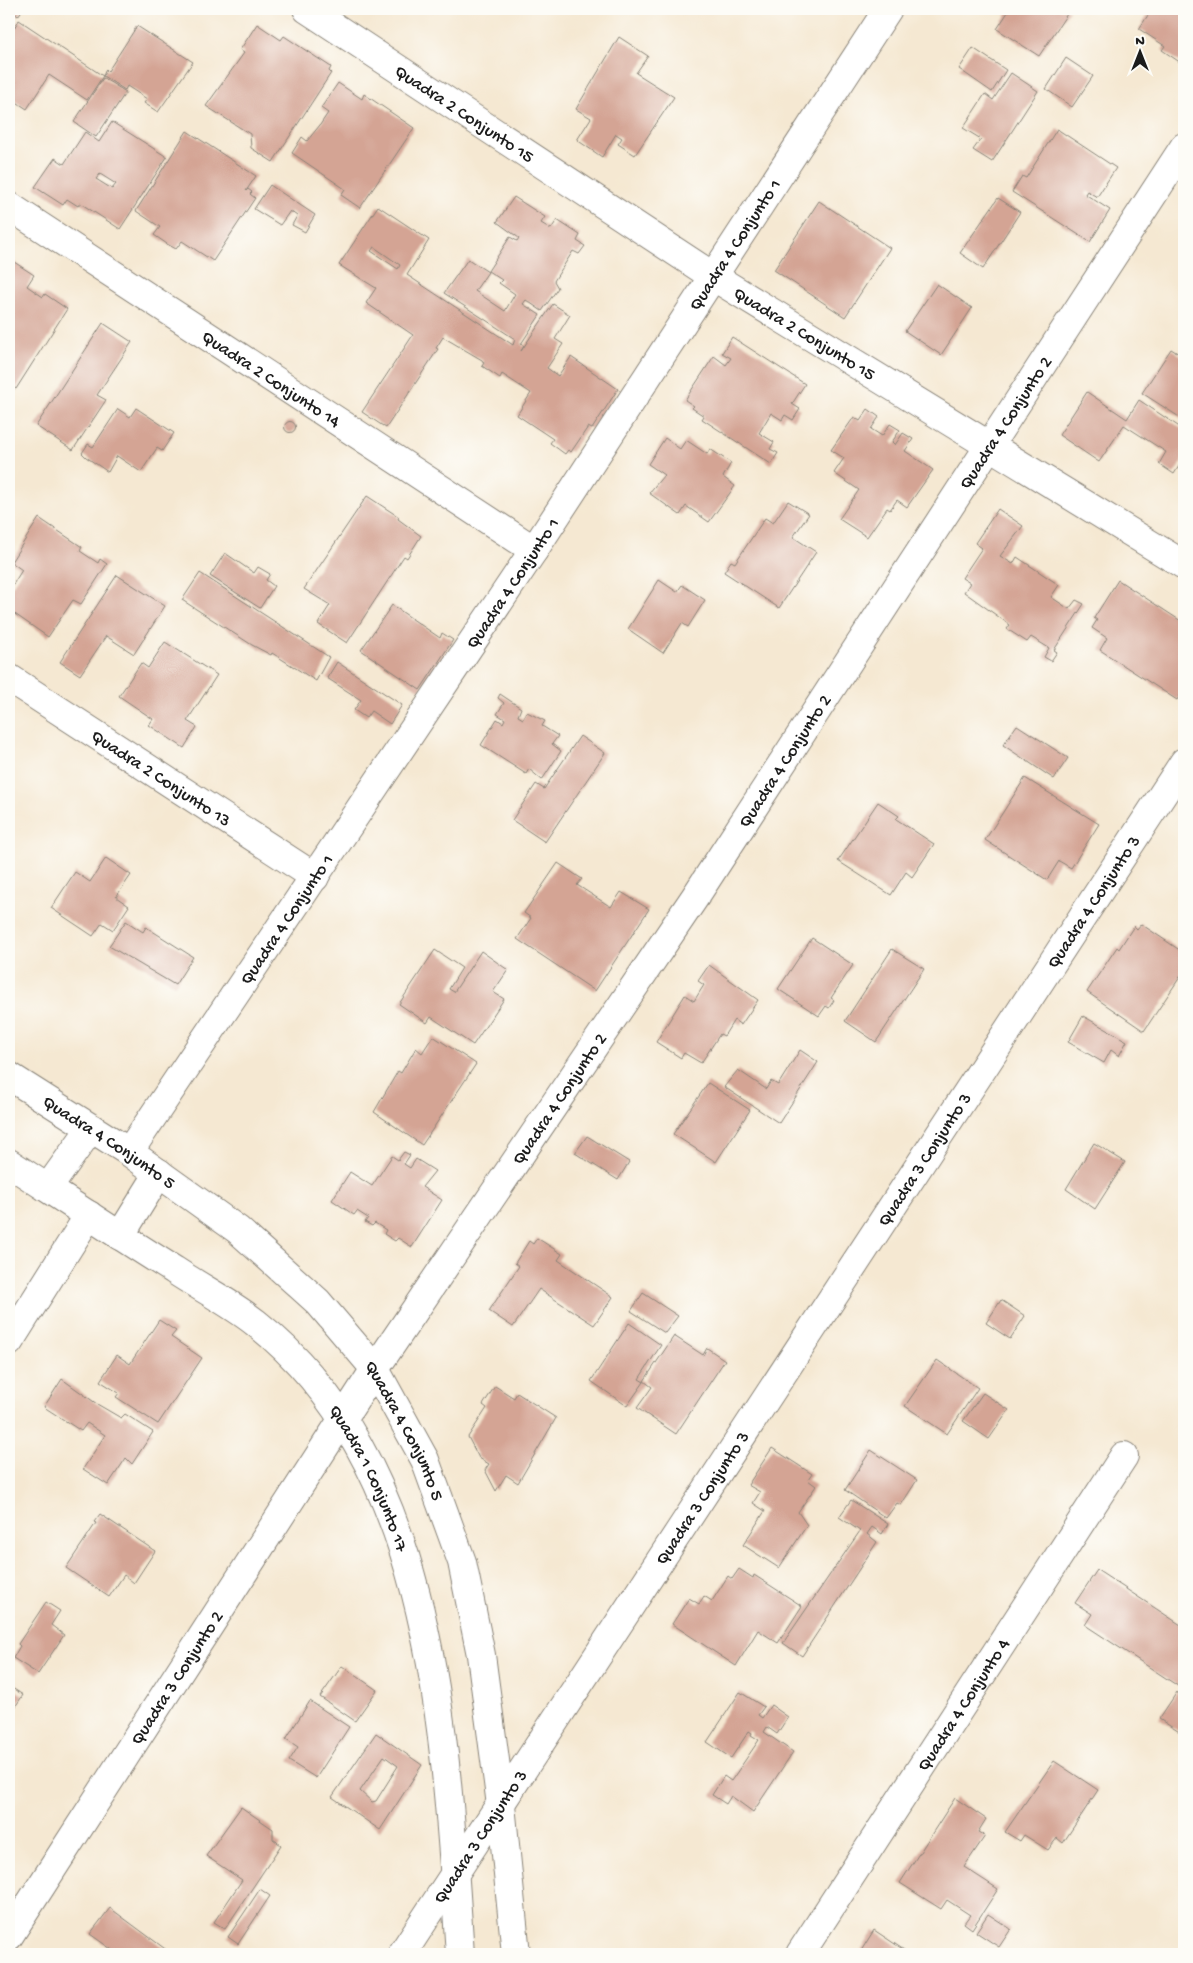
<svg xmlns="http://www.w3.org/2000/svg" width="1193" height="1963" viewBox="0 0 1193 1963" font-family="'Gochi Hand',sans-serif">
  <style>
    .building { fill: #d4a494; fill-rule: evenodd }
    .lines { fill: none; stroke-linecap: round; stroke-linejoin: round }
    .street-casing { stroke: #888277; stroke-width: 30 }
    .street { stroke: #fff; stroke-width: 28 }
    .labels { text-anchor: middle; stroke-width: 4; stroke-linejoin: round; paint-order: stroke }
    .street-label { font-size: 18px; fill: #1c1c1c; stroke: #fdfcf7 }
  </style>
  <rect width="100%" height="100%" fill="#fdfcf7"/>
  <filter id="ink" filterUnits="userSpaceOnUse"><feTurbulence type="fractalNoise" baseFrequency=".02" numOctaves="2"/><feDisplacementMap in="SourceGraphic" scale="10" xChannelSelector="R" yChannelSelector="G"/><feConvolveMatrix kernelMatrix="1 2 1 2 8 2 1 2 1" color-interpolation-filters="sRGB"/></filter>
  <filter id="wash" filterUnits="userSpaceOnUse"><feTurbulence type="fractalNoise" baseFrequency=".0096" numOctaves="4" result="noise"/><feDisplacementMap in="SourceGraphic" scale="20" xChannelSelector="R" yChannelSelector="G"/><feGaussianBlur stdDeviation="1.12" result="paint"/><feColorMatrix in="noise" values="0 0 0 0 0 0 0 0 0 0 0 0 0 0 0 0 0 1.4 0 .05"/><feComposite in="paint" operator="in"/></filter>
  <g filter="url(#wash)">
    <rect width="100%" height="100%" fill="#f5e8d2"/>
    <g id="blocks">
      <!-- building -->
      <g class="building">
        <polygon points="9,9 23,9 18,16"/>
        <polygon points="1010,9 1066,9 1069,11 1039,56 997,29"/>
        <polygon points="1152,9 1184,9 1184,65 1162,50 1165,46 1139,29"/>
        <polygon points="19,20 103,76 87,100 49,75 27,109 9,97 9,36"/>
        <polygon points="257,24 281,40 284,36 331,67 329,71 331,73 273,162 251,148 250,134 206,106 244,53 240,50"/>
        <polygon points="137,26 193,62 158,112 144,103 147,99 127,86 125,90 103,76 106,69 108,71"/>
        <polygon points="619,37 648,56 636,73 674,97 635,155 618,144 622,138 616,134 602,157 577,140 591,118 576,109"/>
        <polygon points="973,48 1006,70 992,92 959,69"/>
        <polygon points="1066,58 1093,76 1072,107 1046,89"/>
        <polygon points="1011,73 1038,91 992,162 973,150 981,139 963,128 985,94 993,100"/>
        <polygon points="103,78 126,92 96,137 74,122"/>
        <polygon points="338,83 362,99 364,94 414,128 360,208 341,195 345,189 292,153 302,137 307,141 320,125 328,113 321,108"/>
        <path d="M112 122 167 157 120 229 80 203 78 206 67 199 63 205 35 187 55 158 64 164 85 132 99 142ZM100 174 116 184 112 189 96 179Z"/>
        <polygon points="1057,129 1116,168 1097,197 1087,191 1085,194 1110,210 1090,242 1012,192 1022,176 1026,178"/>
        <polygon points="187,131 256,176 246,191 248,189 252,192 250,194 255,198 213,261 182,241 176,249 167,244 154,235 160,227 136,211"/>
        <polygon points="270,185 315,215 305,232 292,225 297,216 290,211 280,225 254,209"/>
        <path d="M514 197 545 217 541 223 551 229 557 220 580 235 577 241 585 246 579 254 573 251 554 281 558 288 542 311 526 300 523 304 540 315 521 344 524 346 521 351 553 304 570 315 555 339 563 344 547 368 558 376 571 357 618 389 592 429 588 427 571 452 568 450 565 454 550 443 553 439 517 415 531 393 502 374 500 378 482 366 484 363 482 360 443 337 436 348 438 349 386 428 362 412 413 335 366 303 376 288 339 265 378 206 429 240 407 275 513 345 515 339 444 293 468 259 488 272 475 291 505 311 515 294 499 283 502 280 488 271 510 237 517 241 519 238 497 222ZM374 247 400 265 398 269 371 251Z"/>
        <polygon points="998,198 1020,212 983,269 960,253"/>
        <polygon points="819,201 890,248 845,317 774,270"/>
        <polygon points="11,260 34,275 27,286 43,297 45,294 67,309 16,389 9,384 9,264"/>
        <polygon points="937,284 972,308 941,355 905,331"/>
        <polygon points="103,323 132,342 97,395 106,400 73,450 36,426"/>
        <polygon points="732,337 805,384 792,404 800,409 793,420 785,415 782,420 771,413 759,433 774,442 770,449 778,453 771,464 702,419 704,416 692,408 694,406 685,400 714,356 726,365 731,358 722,353"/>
        <polygon points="1171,349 1184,357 1184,420 1142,393"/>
        <polygon points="1087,392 1127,419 1139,400 1184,430 1184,458 1174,474 1159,464 1166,452 1124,425 1099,462 1059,435"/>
        <polygon points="136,408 174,433 162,451 157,448 141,472 117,456 108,472 86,457 82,453 88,444 93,447 118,409 130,417"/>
        <polygon points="868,409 879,417 871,429 882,436 890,424 900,430 892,442 895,445 903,433 913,439 905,451 933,470 907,507 897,500 890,510 887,508 867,537 839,519 859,490 834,473 844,458 831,450 854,417 860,421"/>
        <circle cx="290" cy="427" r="5.5"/>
        <polygon points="665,438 680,449 686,440 707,454 710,449 731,463 723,477 735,486 709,522 686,506 680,515 649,493 664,475 648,464"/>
        <polygon points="367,496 399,517 398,519 421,536 407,558 404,556 347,643 318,624 330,605 304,589"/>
        <polygon points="788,501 809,514 793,537 816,552 779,608 724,572 731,561 735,563 765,518 773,523"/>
        <polygon points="998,509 1023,526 1000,556 1013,564 1017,557 1059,585 1051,597 1069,609 1076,600 1084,604 1054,650 1057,652 1051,661 1044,657 1049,648 1031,637 1027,642 1007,629 1010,625 964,592 970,583 962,578 982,548 975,543"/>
        <polygon points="39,518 82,547 80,551 98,563 100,559 107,564 81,604 73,600 48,637 9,610 9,591 22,570 11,562"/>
        <polygon points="225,553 254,573 258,567 270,574 266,580 274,586 260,608 210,576"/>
        <polygon points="200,573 329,657 316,681 272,653 271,655 252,645 182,600"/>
        <polygon points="117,575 165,606 134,654 106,636 80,675 60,662"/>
        <polygon points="659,580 677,592 682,585 705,600 688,627 682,623 663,653 628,629"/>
        <polygon points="1118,580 1184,623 1184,689 1177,700 1100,650 1107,638 1092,628 1097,620 1094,618"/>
        <polygon points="392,605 440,638 442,633 453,640 420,690 361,650"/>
        <polygon points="165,642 217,675 187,721 197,727 184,748 149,725 153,719 119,696 141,663 148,668"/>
        <polygon points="337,662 402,705 390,724 371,711 366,718 354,710 361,700 327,678"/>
        <polygon points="500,694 521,708 518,716 523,719 527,712 545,721 542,726 558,736 552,744 561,751 542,780 529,769 526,774 481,745 497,719 503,723 505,719 497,714 504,703 498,698"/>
        <polygon points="1017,725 1068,758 1054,779 1003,745"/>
        <polygon points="580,736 605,753 545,842 512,820 536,784 544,789"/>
        <polygon points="1025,778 1099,824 1071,868 1059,861 1047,880 985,840"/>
        <polygon points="878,802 899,816 896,819 934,844 912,877 906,872 891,895 838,861"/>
        <polygon points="106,858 131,875 116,897 129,906 113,930 102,923 93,936 51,908 75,872 90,882"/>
        <polygon points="558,863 582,879 577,885 611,907 621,892 649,909 595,991 517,939 531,918 524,913"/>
        <polygon points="126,921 143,932 146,927 193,957 175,985 109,946"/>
        <polygon points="1141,924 1184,953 1184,971 1144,1031 1087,992 1117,947 1119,949 1134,926 1137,929"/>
        <polygon points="812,938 853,965 831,998 834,1000 829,1008 826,1006 819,1016 778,989"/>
        <polygon points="892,949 924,969 876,1042 845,1021"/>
        <polygon points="435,950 462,968 449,989 454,992 481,951 508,970 493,992 504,999 473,1045 431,1017 427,1023 399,1004"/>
        <polygon points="709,965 758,1000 741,1025 734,1020 724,1036 720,1034 701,1063 684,1053 681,1058 656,1042 685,995 694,1001 704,985 698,981"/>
        <polygon points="1083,1016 1127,1041 1119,1056 1111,1050 1104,1063 1068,1042"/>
        <polygon points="433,1036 476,1064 422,1145 374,1112 398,1071 401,1073 416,1048 422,1053"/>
        <polygon points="800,1050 818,1062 779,1123 724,1087 738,1070 766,1089 771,1081 778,1085"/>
        <polygon points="708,1083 750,1110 716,1162 673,1134"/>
        <polygon points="587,1136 629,1162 618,1180 575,1153"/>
        <polygon points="1094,1143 1125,1162 1095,1209 1066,1189"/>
        <polygon points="404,1152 410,1155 404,1164 410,1168 416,1159 435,1171 422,1187 442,1200 412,1247 398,1238 395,1241 384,1234 386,1230 375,1223 372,1226 365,1222 368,1218 357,1211 354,1215 332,1200 350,1172 372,1186 392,1156 398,1160"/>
        <polygon points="537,1238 562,1254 558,1260 613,1297 594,1325 539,1289 513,1327 489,1311 519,1266 515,1263 529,1241 533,1244"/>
        <polygon points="643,1293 678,1316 665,1333 631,1311"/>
        <polygon points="1001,1300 1025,1316 1010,1339 986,1323"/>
        <polygon points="159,1320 176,1331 171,1337 202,1358 158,1424 116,1397 119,1393 100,1381 117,1355 130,1364"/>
        <polygon points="629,1323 661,1345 639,1379 644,1382 627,1406 591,1381"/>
        <polygon points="674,1336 703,1355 707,1348 725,1360 676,1434 637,1408 652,1387 644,1381"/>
        <polygon points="937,1360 978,1388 947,1434 905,1406"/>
        <polygon points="62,1379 97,1404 121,1418 125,1414 153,1432 132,1464 126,1458 108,1485 83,1469 105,1435 87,1423 81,1431 44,1407"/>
        <polygon points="495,1386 514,1398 517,1393 556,1418 518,1483 506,1475 496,1491 485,1470 489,1464 479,1458 468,1437 487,1408 483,1405"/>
        <polygon points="983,1393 1009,1410 989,1439 963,1421"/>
        <polygon points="772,1448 812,1474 808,1480 816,1486 798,1512 807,1525 779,1568 743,1545 765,1511 753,1503 760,1492 748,1485"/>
        <polygon points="871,1450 917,1480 901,1505 897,1503 886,1518 845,1490"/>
        <polygon points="851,1500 888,1524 882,1534 872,1527 867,1534 877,1542 802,1656 783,1643 860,1531 839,1517"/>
        <polygon points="100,1514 155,1551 134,1583 124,1575 109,1597 66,1568 96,1523 94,1522"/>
        <polygon points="739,1569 753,1578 754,1575 802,1606 778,1643 758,1630 736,1666 672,1624 689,1598 699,1604 704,1596 712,1601 728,1576 732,1579"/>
        <polygon points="1097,1570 1184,1627 1184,1690 1085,1625 1092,1614 1075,1603"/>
        <polygon points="46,1602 60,1611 51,1625 64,1635 38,1674 13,1658 20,1646 18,1644"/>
        <polygon points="342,1666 377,1690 355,1721 320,1697"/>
        <polygon points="9,1686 23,1695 9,1716"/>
        <polygon points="740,1692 764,1707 758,1715 762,1718 771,1705 788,1717 777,1734 767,1727 764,1732 793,1752 753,1812 731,1796 726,1804 712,1795 724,1776 731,1781 759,1740 751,1735 752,1733 749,1731 731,1758 707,1742"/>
        <polygon points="1177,1692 1184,1697 1184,1735 1159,1719"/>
        <polygon points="310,1701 349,1727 316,1778 289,1761 298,1747 286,1739"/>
        <path d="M376 1733 422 1765 380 1830 332 1797ZM384 1756 398 1766 376 1801 372 1802 360 1791Z"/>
        <polygon points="1054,1761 1098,1790 1063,1843 1057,1838 1048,1850 1024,1835 1020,1841 1005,1832"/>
        <polygon points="955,1798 986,1819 978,1832 985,1836 964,1867 998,1889 972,1929 964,1923 970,1915 947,1900 941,1909 900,1883"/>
        <polygon points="241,1807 273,1829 273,1839 281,1845 225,1929 214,1922 242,1880 206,1856"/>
        <polygon points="260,1889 270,1896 238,1944 228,1937"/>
        <polygon points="110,1908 172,1954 118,1954 90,1934"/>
        <polygon points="988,1914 1011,1929 999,1947 976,1932"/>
        <polygon points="874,1930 910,1954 859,1954"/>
      </g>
    </g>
  </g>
  <g filter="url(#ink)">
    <use href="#blocks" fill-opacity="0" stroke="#888277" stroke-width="1"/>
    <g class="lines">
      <defs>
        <g id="street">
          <path id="s1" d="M307 9 714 277 1184 565"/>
          <path id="s2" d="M9 206 534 550"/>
          <path id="s3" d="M9 678 315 877"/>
          <path id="s4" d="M9 1076 129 1152 238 1230 318 1302 375 1369 425 1460 462 1562 481 1655 501 1805 516 1954"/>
          <path id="s5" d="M129 1152 534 550 888 9"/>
          <path id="s6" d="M9 1163C64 1199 118 1235 174 1270 201 1288 231 1303 256 1323 438 1468 445 1742 460 1954"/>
          <polyline points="48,1188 91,1128"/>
          <polyline points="120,1236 159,1173"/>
          <polyline points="9,1342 89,1215"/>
          <path id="s7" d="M9 1936 375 1369 695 897 1184 147"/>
          <path id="s8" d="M402 1954 1184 762"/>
          <path id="s9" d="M800 1954 1124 1456"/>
        </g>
      </defs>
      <!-- street casing -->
      <use href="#street" class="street-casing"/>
      <!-- street -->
      <use href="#street" class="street"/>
    </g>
  </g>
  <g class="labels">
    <!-- street labels -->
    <g class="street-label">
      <text dy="6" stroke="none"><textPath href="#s1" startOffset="189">Quadra 2 Conjunto 15</textPath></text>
      <text dy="6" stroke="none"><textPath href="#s5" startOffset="1091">Quadra 4 Conjunto 1</textPath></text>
      <text dy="6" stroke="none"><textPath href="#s1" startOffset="594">Quadra 2 Conjunto 15</textPath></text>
      <text dy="6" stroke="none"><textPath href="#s2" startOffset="314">Quadra 2 Conjunto 14</textPath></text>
      <text dy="6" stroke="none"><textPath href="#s7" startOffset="1812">Quadra 4 Conjunto 2</textPath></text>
      <text dy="6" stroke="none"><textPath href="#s5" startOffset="686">Quadra 4 Conjunto 1</textPath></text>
      <text dy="6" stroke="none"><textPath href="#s7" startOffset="1408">Quadra 4 Conjunto 2</textPath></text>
      <text dy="6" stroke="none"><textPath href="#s3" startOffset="182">Quadra 2 Conjunto 13</textPath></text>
      <text dy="6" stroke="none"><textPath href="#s8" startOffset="1259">Quadra 4 Conjunto 3</textPath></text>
      <text dy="6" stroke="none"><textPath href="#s5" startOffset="281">Quadra 4 Conjunto 1</textPath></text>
      <text dy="6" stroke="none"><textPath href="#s7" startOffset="1002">Quadra 4 Conjunto 2</textPath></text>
      <text dy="6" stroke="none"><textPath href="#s4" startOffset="120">Quadra 4 Conjunto 5</textPath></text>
      <text dy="6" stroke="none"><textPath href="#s8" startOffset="951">Quadra 3 Conjunto 3</textPath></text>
      <text dy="6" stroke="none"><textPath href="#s4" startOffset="540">Quadra 4 Conjunto 5</textPath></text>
      <text dy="6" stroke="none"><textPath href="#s6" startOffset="489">Quadra 1 Conjunto 17</textPath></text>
      <text dy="6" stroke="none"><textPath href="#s8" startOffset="546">Quadra 3 Conjunto 3</textPath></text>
      <text dy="6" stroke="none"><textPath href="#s7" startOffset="308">Quadra 3 Conjunto 2</textPath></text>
      <text dy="6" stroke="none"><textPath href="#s9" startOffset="298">Quadra 4 Conjunto 4</textPath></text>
      <text dy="6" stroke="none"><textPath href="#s8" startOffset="141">Quadra 3 Conjunto 3</textPath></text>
    </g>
  </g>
  <!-- margin -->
  <rect width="1193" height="1963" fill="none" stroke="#fdfcf7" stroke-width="30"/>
  <!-- north arrow -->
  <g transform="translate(1140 52)" stroke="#fdfcf7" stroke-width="4" paint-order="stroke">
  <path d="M0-4L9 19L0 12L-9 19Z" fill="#1c1c1c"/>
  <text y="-8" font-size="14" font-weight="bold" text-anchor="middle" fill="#1c1c1c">N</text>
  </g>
</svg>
